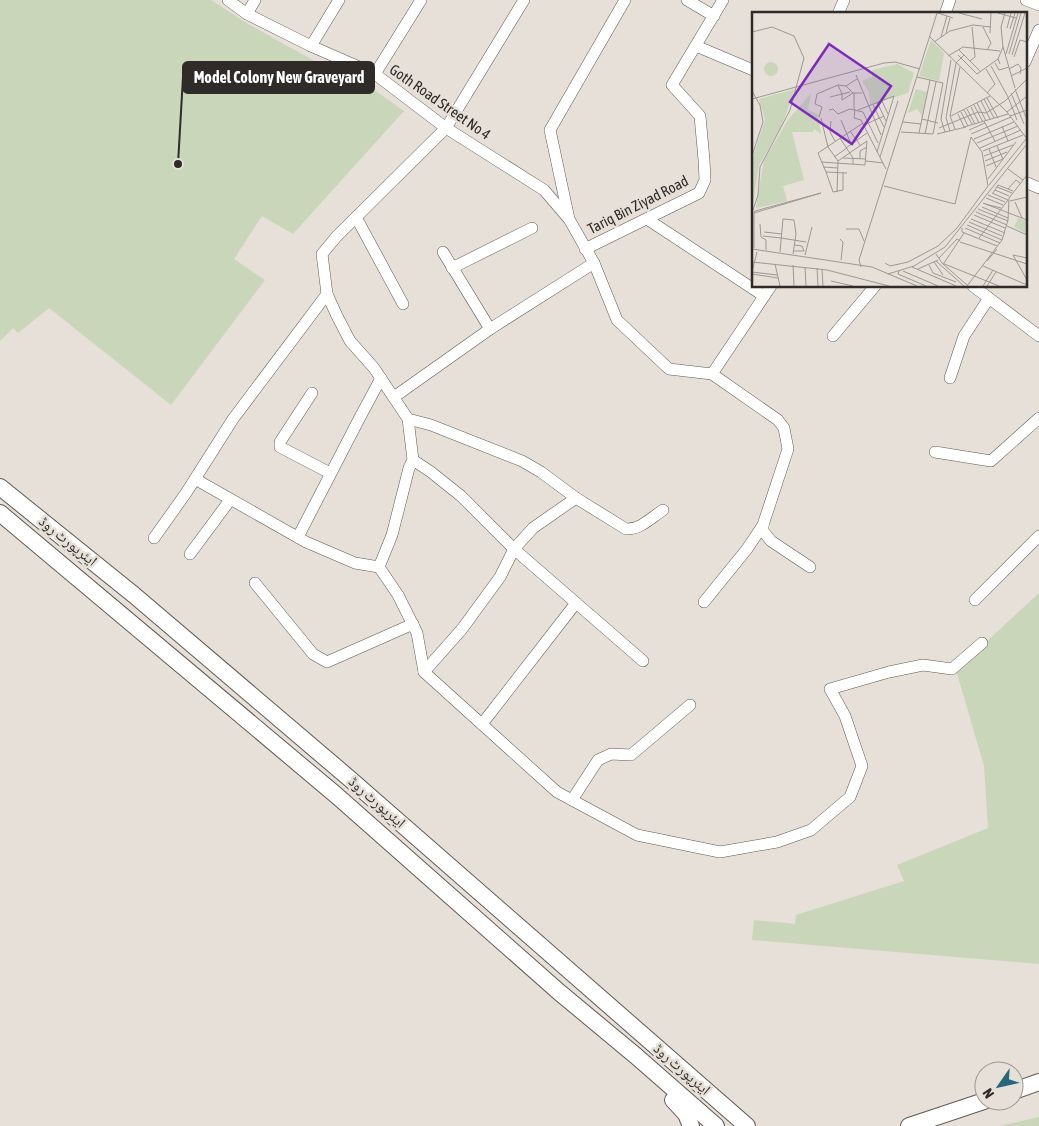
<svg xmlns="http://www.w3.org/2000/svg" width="1039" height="1126" viewBox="0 0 1039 1126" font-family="'Asap Condensed','Noto Naskh Arabic',sans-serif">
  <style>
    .green { fill: #c9d6ba }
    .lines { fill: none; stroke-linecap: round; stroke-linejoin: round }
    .minor-casing { stroke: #5f5953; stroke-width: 12 }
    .secondary-casing { stroke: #5f5953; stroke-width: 18 }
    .minor { stroke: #fff; stroke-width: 11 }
    .secondary { stroke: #fff; stroke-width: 16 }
    .labels { text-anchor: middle; stroke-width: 5; stroke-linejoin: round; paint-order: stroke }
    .street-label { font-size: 15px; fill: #2e2b29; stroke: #e6e0d8 }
    .inset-road { fill: none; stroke: #9c9892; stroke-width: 1 }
    .view { fill: #7b2cbf; fill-opacity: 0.15; stroke: #7b2cbf; stroke-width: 2.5 }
    .inset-edge { fill: none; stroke: #2e2b29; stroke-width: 2.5 }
    .leader { fill: none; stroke: #2e2b29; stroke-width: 2 }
    .callout-dot { fill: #2e2b29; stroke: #e6e0d8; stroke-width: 2 }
    .callout { fill: #2e2b29; stroke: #2e2b29; stroke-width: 2 }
    .callout-label { font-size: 16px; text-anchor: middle; font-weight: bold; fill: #fff }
  </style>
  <rect width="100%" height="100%" fill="#e6e0d8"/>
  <!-- green -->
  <g class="green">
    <polygon points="0,0 211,0 248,24 336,73 370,87 404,111 293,234 262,216 234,259 265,280 171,405 49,308 18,333 13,328 0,341"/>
    <polygon points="1039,593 1039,964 752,940 754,920 795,924 796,915 904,881 897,865 988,828 984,766 956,670"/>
    <polygon points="1039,1117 1039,1126 999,1126"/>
  </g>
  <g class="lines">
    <defs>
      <g id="minor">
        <polyline points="228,0 247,14 311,46 375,74 446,128 544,190 568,218"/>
        <polyline points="625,0 550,130 569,219 594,263 617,320 669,369 712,374 778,420 784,428 788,449 763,525 763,531 771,541 810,567"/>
        <polyline points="687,0 714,16"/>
        <polyline points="1026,0 1039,5"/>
        <polyline points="247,14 255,0"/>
        <polyline points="838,14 844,0"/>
        <polyline points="945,14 950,0"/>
        <polyline points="311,46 339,0"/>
        <polyline points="696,46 753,70"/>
        <polyline points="1025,62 1039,30"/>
        <polyline points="375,74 421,0"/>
        <polyline points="1025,182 1039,188"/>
        <polyline points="356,217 403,304"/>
        <polyline points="647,219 764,296"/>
        <polyline points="585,249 699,193 705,180 704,160 700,116 672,85 723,0"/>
        <polyline points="443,252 490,329"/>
        <polyline points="452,268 532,228"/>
        <polyline points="973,286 1039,336"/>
        <polyline points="833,336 875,286"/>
        <polyline points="712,374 771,286"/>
        <polyline points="950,378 964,336 989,298"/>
        <polyline points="312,393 280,442 280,447 330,473"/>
        <polyline points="394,397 490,329 594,263"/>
        <polyline points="408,419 431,425 522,461 541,472 576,498 533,528 514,549 643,661"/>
        <polyline points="935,452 991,461 1039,418"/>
        <polyline points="195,479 306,542 355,563 379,567 392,535 409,468 413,460 408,419 374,368 350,341 337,316 327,294"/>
        <path d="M576 498 626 529C640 530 652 517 663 510"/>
        <polyline points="298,537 358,421 381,378"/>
        <polyline points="154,538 186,493 233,419 327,294 322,254 337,236 446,128 524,0"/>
        <polyline points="190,554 230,500"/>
        <polyline points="379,567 398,595 417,633 424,672 462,629 500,577 514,549 461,496 431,472 413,460"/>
        <polyline points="255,583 313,654 327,662 413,624"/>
        <polyline points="975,600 1039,536"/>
        <polyline points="704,602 747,549 763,525"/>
        <polyline points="424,672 557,792 637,835 720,852 777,842 811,830 850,797 862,766 845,716 830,689 889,672 923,665 952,669 982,643"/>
        <polyline points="482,724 576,603"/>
        <polyline points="572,800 598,760 611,754 631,755 690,705"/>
      </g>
      <g id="secondary">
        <polyline points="0,487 134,595 350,779 747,1126"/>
        <polyline points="0,513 336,795 559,992 636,1056 716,1126"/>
        <polyline points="1014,1091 1039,1082"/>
        <polyline points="673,1100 686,1114 691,1126"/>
        <polyline points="909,1126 984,1101"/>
      </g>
    </defs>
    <!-- minor casing -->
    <use href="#minor" class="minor-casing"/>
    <!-- secondary casing -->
    <use href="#secondary" class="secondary-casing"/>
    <!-- minor -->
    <use href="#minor" class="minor"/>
    <!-- secondary -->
    <use href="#secondary" class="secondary"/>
  </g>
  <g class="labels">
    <!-- street labels -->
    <g class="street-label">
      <text transform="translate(440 102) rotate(35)" y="5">Goth Road Street No 4</text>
      <text transform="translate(638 205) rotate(-27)" y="5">Tariq Bin Ziyad Road</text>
      <text transform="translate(68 541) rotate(39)" y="5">ایئرپورٹ روڈ</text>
      <text transform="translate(377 802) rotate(41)" y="5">ایئرپورٹ روڈ</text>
      <text transform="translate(682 1069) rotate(41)" y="5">ایئرپورٹ روڈ</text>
    </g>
  </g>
  <!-- overview -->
  <g transform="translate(752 12)">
    <rect width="275" height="275" fill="#e6e0d8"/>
    <path d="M179 28 192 41 187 69 167 64ZM12 57a7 7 0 1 1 14 0a7 7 0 1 1-14 0ZM145 52 162 61 156 81 118 93 117 80 110 69 120 65V58ZM43 77 29 115 7 153 0 198V148L13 108 7 87ZM164 77 175 80 170 104 165 97 156 101ZM59 81 56 98 66 102 69 122 62 117 61 120H40L52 168 31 174 35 189 4 196 12 148 36 108ZM266 206 275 209V222L262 215Z" fill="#c9d6ba"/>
    <path class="inset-road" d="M186 1 201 6M207 1 230 7M246 1 264 6M253 1 249 15 251 35 263 76M231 15 239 31 235 38M255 16 259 1M258 17 263 1M0 20 20 15 42 24 52 46 38 98 8 155 6 183 0 201M194 21 198 6M238 21 239 1M178 25 255 100 275 127M189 25 195 4M182 30 198 19 221 13 239 15M206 37 229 60M254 42 266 1M257 42 269 1M206 43 225 62 246 47M260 43 273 1M196 44 211 35 248 39M262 45 268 28 275 30M218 49 223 45 220 15M243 51 247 58 257 55M248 52 246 47 251 35M239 54 256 85M234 57 243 72 235 81M257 57 266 52 269 56 268 62M104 63 129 123M259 64 275 56M105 67 94 74 101 81H110M94 74 86 73 90 82 98 80M263 77 275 108M0 79 8 93 11 110 0 144M259 81 272 112M78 85 90 82V88L101 81M256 85 265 108M235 86 246 106M0 87 132 51 143 50 168 57M129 87 136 102M232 87 242 106M229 89 238 107M125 90 134 109M225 91 234 109M121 93 132 115M222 93 231 110M219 95 227 111M102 97V81M103 97 102 106 109 108 134 157M215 97 223 112M77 98 81 97 86 102 98 97 111 100 126 131M106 98 142 84 125 140M212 98 220 112M209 100 216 114M255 100 275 84M206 102 212 115 256 102M199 104 238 84M258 104 275 98M67 105 70 95 63 92 65 82 86 73M69 106 76 135 86 149 85 180M170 107 186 111M89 108 99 132M79 109 78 120 83 129M232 109 243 129M151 110 169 112M112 113 132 104M250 114 256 129M187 116 226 100 234 101 253 89 275 67M203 117 198 104 208 55M217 118 233 111M98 119 108 133M198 119 194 106 204 51 212 43M149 120 181 122 191 71 165 65M193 120 189 107 199 48M167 121 178 68M173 122 184 70M185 122 214 115M219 122 259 105M88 126 101 146V152M222 127 262 110M225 131 266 114M94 136 115 121M228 136 269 118M237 137 244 155M231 139 271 123M232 144 261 133M82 145 95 136M128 145 146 89M91 146 114 147M108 147V139L115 135M86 149 115 129M114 149 131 151M233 149 255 140M69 150 113 153 115 129M234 154 251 147 245 134M71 155 86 156M256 157 271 168M74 160 81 180 91 178V161M95 161 74 160 66 141 111 111M236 167 264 130M237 173 274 127M132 174 203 192 219 125M245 175 260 181M256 177 264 168 268 171M243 178 257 184M240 181 256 188M241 181 246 173 261 179M236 183 253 190M234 186 251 193M258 189 275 185M263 190 270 206M231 191 275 208M233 192 249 196M230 195 256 206M226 197 256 209M224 200 255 213M2 201 69 181 3 199 2 201V236M222 203 253 216M219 207 253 221M217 210 250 224M8 212 9 225 14 228V238M215 213 250 228M255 214 275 223M210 216V220L245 234M213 216 248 231M94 217H107L112 229M12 220 30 222M11 224 29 226M29 226 54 230M227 226 256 188M88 227 91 230 89 248M208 230 275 252M0 237 120 255 165 274M42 239H52L50 234 43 233M28 240 31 207 42 208 44 222 41 242M184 242 190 251 247 274M53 243 60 215M187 246 205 227 208 229M275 246 261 243 275 268M184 249 212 274M235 249 245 237M0 250 75 258 137 274M182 250 191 263M133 251 138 254 156 250 186 234 205 216 236 174 230 140 219 125M192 251 212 221M23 252 28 274M191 252 215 273M41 253 42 274M177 253 181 261 204 270M231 254 275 273M53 255 54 274M109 255 107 248 185 1M160 255 204 274M65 256 66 274M70 257 71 274M166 257 186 248M147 259 146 262 174 274M151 259 186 274M0 260 25 263M0 260 5 240M0 262 26 266M136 262 162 254 193 235 275 132M79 269 101 274M215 274 250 228 256 208 257 186 275 163M231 274 241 258M235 274 244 260"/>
    <path class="view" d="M77 32 139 74 100 132 38 90Z"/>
    <rect width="275" height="275" class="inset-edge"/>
  </g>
  <!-- callouts -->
  <path class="leader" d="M178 164L183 77"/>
  <circle class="callout-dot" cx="178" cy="164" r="5"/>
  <rect class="callout" x="183" y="62" width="191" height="31" rx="5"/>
  <g class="callout-label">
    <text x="279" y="83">Model Colony New Graveyard</text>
  </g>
  <!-- north arrow -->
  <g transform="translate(999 1086) rotate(236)"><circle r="24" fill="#e6e0d8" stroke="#9c9892"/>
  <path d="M0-4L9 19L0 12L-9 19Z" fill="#28667c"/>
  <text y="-8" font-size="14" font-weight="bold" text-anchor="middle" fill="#2e2b29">N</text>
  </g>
</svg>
